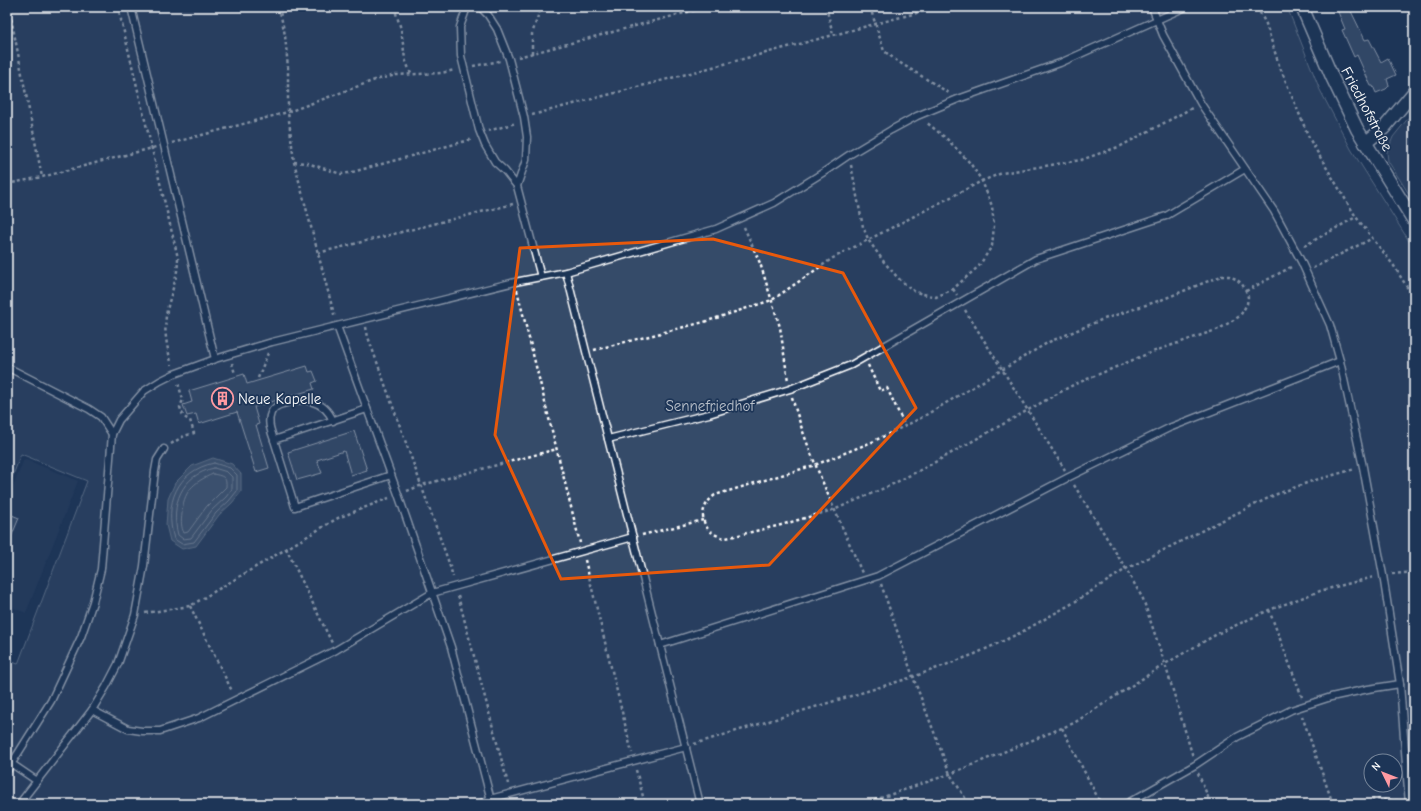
<svg xmlns="http://www.w3.org/2000/svg" width="1421" height="811" viewBox="0 0 1421 811" font-family="'Comic Neue',sans-serif">
  <style>
    .built { fill: #2a4161 }
    .green { fill: #364b69; stroke: #9aa5b4; fill-rule: evenodd }
    .water { fill: #617289; stroke: #a0aab8 }
    .lines { fill: none; stroke-linecap: round; stroke-linejoin: round }
    .shore { stroke: #c0c7d0; stroke-width: 1 }
    .building { fill: #4a5d79; stroke: #fff }
    .lane-casing { stroke: #fff; stroke-width: 9 }
    .street-casing { stroke: #fff; stroke-width: 15 }
    .path { stroke: #fff; stroke-width: 2.5; stroke-dasharray: 3 3; stroke-linecap: butt }
    .lane { stroke: #1d3557; stroke-width: 6 }
    .street { stroke: #1d3557; stroke-width: 12 }
    .marked { fill: none; stroke: #e8590c; stroke-width: 3; stroke-linejoin: round }
    .labels { text-anchor: middle; stroke-width: 3.5; stroke-linejoin: round; paint-order: stroke }
    .street-label { font-size: 15px; fill: #fff; stroke: #1d3557 }
    .poi-label { font-size: 15px; fill: #fff; stroke: #1d3557; text-anchor: start }
    .park-label { font-size: 15px; fill: #b9c0ca; stroke: #1d3557 }
  </style>
  <rect width="100%" height="100%" fill="#1d3557"/>
  <filter id="ink" filterUnits="userSpaceOnUse"><feTurbulence type="fractalNoise" baseFrequency=".025" numOctaves="2"/><feDisplacementMap in="SourceGraphic" scale="8" xChannelSelector="R" yChannelSelector="G"/><feConvolveMatrix kernelMatrix="1 2 1 2 8 2 1 2 1" color-interpolation-filters="sRGB"/></filter>
  <g filter="url(#ink)">
    <!-- built -->
    <polygon class="built" points="24,459 78,481 26,613 7,605 7,502"/>
    <!-- green -->
    <g class="green">
      <path d="M7 7H1287L1320 90 1351 149 1414 249V804H7V660L18 664 87 481 21 454 7 491ZM1371 761H1395V785H1371Z"/>
      <polygon points="1414,111 1414,202 1388,161 1387,152 1393,137"/>
    </g>
    <!-- water -->
    <polygon class="water" points="213,458 232,464 241,474 241,492 232,503 219,515 196,546 182,549 170,541 166,525 168,499 175,483 192,466"/>
    <g class="lines">
      <!-- shore -->
      <g class="shore">
        <path d="M214 463 230 468 237 475V491L229 501 216 513 194 542 182 544 174 539C164 504 176 471 214 463Z"/>
        <path d="M214 468 227 472 232 477V489L226 497 212 510 191 538 183 539 178 535C170 505 181 475 214 468Z"/>
        <path d="M213 474C222 476 227 476 226 487L207 506 188 532 184 533C181 527 181 521 182 514 183 492 193 482 213 474Z"/>
      </g>
    </g>
    <!-- building -->
    <g class="building">
      <polygon points="1336,7 1349,7 1365,40 1369,39 1381,62 1388,58 1396,75 1387,79 1389,86 1386,89 1376,93 1373,86 1371,86 1357,55 1354,57 1342,30 1345,29"/>
      <polygon points="307,366 309,372 313,371 317,381 312,383 314,389 254,407 259,424 256,425 269,468 256,472 237,412 199,424 196,414 187,416 183,405 192,402 189,391 244,374 247,384"/>
      <polygon points="354,431 367,470 351,475 344,451 317,460 322,473 297,480 288,452"/>
      <polygon points="7,513 19,518 7,547"/>
    </g>
    <g class="lines">
      <defs>
        <g id="lane">
          <polyline points="131,7 215,359"/>
          <polyline points="467,7 460,27 461,56 479,130 485,145 495,162 505,171 517,186"/>
          <polyline points="480,7 488,15 497,29 509,59 524,117 527,137 526,160 517,186 541,277"/>
          <polyline points="1152,7 1163,35 1201,104 1274,211 1301,261 1330,325 1340,361 1363,467 1383,575 1400,684 1409,804"/>
          <polyline points="566,272 700,804"/>
          <polyline points="337,326 398,494 451,647 492,804"/>
          <polyline points="7,367 89,409 101,417 112,434"/>
          <polyline points="367,409 274,440 295,507 391,475"/>
          <polyline points="608,439 709,414 790,389 851,365 1036,259 1166,216 1245,169"/>
          <path d="M274 440C271 431 267 422 271 413 273 408 279 405 283 404 302 397 324 399 333 421"/>
          <polyline points="660,645 878,576 1069,477 1169,428 1340,361"/>
          <polyline points="92,710 128,729 142,731 160,731 199,718 336,650 432,593 633,537"/>
          <polyline points="12,764 37,781"/>
          <polyline points="7,771 51,701 81,637 93,602 101,569 112,434 119,420 144,391 160,381 174,374 215,359 272,342 515,282 566,272 716,229 774,203 824,172 849,155 891,130 917,116 958,99 1060,63 1186,7"/>
          <polyline points="19,804 92,710 106,687 118,664 135,615 144,566 155,471 157,460 164,449"/>
          <polyline points="479,804 490,799 686,747"/>
          <polyline points="1126,804 1195,765 1237,737 1291,710 1331,697 1368,689 1400,684"/>
        </g>
        <g id="street">
          <polyline points="1302,7 1332,77 1357,129 1414,221"/>
          <polyline points="1365,143 1384,128 1414,92"/>
        </g>
      </defs>
      <!-- lane casing -->
      <use href="#lane" class="lane-casing"/>
      <!-- street casing -->
      <use href="#street" class="street-casing"/>
      <!-- path -->
      <g class="path">
        <polyline points="9,7 42,177"/>
        <path d="M118 7 178 258C178 280 169 296 166 316 164 333 167 348 172 365"/>
        <polyline points="279,7 285,35 288,68 288,112 294,162 335,318"/>
        <polyline points="394,7 401,29 405,59 411,74"/>
        <polyline points="826,7 833,34"/>
        <polyline points="870,7 884,51 897,61 949,93"/>
        <polyline points="1257,7 1266,24 1279,65 1310,140 1356,217 1394,266 1410,292 1414,304"/>
        <polyline points="532,54 532,34 541,7"/>
        <polyline points="518,57 707,7"/>
        <polyline points="473,66 500,61"/>
        <polyline points="532,115 939,7"/>
        <polyline points="488,131 516,123"/>
        <polyline points="172,143 288,112 375,80 396,75 441,73 455,70"/>
        <polyline points="294,162 307,163 341,174 349,173 473,139"/>
        <polyline points="851,165 863,227 869,241 884,262 898,278 915,292 936,297 953,289 979,266 992,246 994,226 992,206 982,181 970,163 948,140 926,122"/>
        <polyline points="7,184 42,177 156,147"/>
        <polyline points="744,227 760,263 780,327 788,381"/>
        <polyline points="1304,246 1356,217"/>
        <polyline points="318,253 513,204"/>
        <polyline points="1313,268 1373,238"/>
        <path d="M1221 276H1229L1236 279 1242 284 1246 291 1248 297 1247 304 1240 316 1219 329 1152 352 1073 385 928 466 889 486 836 509 781 525 726 538C701 534 695 510 715 495L815 465 872 442 919 419 1049 342 1101 320 1161 300Z"/>
        <polyline points="953,289 957,295"/>
        <polyline points="517,290 580,543"/>
        <polyline points="1246,291 1293,266"/>
        <polyline points="965,310 1065,470"/>
        <polyline points="366,327 368,337 449,563 453,577"/>
        <polyline points="594,350 704,322 772,300 833,258 982,181 1002,173 1081,160 1121,146 1192,108"/>
        <polyline points="232,363 235,374"/>
        <polyline points="868,365 880,391 887,388 905,426"/>
        <polyline points="258,378 268,353"/>
        <path d="M792 397C809 458 838 515 862 573"/>
        <path d="M171 444 184 436 194 433 190 420C183 418 182 413 180 407L183 400 178 383"/>
        <polyline points="1074,485 1126,569 1143,599 1165,664 1193,757"/>
        <polyline points="407,491 422,485 557,449"/>
        <polyline points="642,535 703,520"/>
        <polyline points="286,548 332,643"/>
        <polyline points="585,560 632,753"/>
        <polyline points="1392,574 1414,572"/>
        <polyline points="881,584 913,677 950,774 969,804"/>
        <polyline points="458,596 508,784"/>
        <polyline points="190,606 232,691"/>
        <polyline points="1269,610 1302,697"/>
        <polyline points="145,613 190,606 338,518 389,498"/>
        <polyline points="1302,716 1333,804"/>
        <polyline points="1062,728 1101,804"/>
        <polyline points="694,744 913,677 975,654 1020,633 1073,603 1126,569 1233,515 1277,494 1312,481 1355,469"/>
        <polyline points="636,770 645,804"/>
        <polyline points="1198,773 1211,804"/>
        <polyline points="863,804 950,774 1074,723 1165,664 1217,634 1269,610 1320,591 1374,577"/>
        <polyline points="1360,804 1375,799 1401,801"/>
      </g>
      <!-- lane -->
      <use href="#lane" class="lane"/>
      <!-- street -->
      <use href="#street" class="street"/>
    </g>
  </g>
  <!-- marked area -->
  <path d="M0 0H1421V811H0ZM713 239 843 273 916 408 769 565 561 579 495 435 520 248Z" fill="#1d3557" fill-opacity=".55" fill-rule="evenodd"/>
  <path class="marked" d="M713 239 843 273 916 408 769 565 561 579 495 435 520 248Z"/>
  <!-- icons -->
  <defs>
    <symbol id="building-ring" viewBox="-11 -11 22 22"><circle r="9.5" fill="#1d3557" stroke="#ff9aa2" stroke-width="1.5"/><path d="M-4-6H4V6H1V3H-1V6H-4ZM-2.5-4.3h1.7v1.8h-1.7ZM.8-4.3h1.7v1.8H.8ZM-2.5-1h1.7V.8h-1.7ZM.8-1h1.7V.8H.8Z" fill="#ff9aa2"/></symbol>
  </defs>
  <g fill-rule="evenodd">
    <use href="#building-ring" x="210" y="386" width="25" height="25"/>
  </g>
  <g class="labels">
    <!-- street labels -->
    <g class="street-label">
      <text transform="translate(1367 109) rotate(62)" y="5">Friedhofstraße</text>
    </g>
    <!-- poi labels -->
    <g class="poi-label">
      <text x="238" y="404">Neue Kapelle</text>
    </g>
    <!-- park labels -->
    <g class="park-label">
      <text x="710" y="411">Sennefriedhof</text>
    </g>
  </g>
  <!-- margin -->
  <rect width="1421" height="811" fill="none" stroke="#1d3557" stroke-width="24"/>
  <rect x="12" y="12" width="1397" height="787" fill="none" stroke="#fff" stroke-width="1.5" filter="url(#ink)"/>
  <!-- north arrow -->
  <g transform="translate(1383 773) rotate(313)"><circle r="19" fill="#1d3557" stroke="#77869a"/>
  <path d="M0-3L7 15L0 10L-7 15Z" fill="#ff9aa2"/>
  <text y="-6" font-size="11" font-weight="bold" text-anchor="middle" fill="#ffffff">N</text>
  </g>
</svg>
